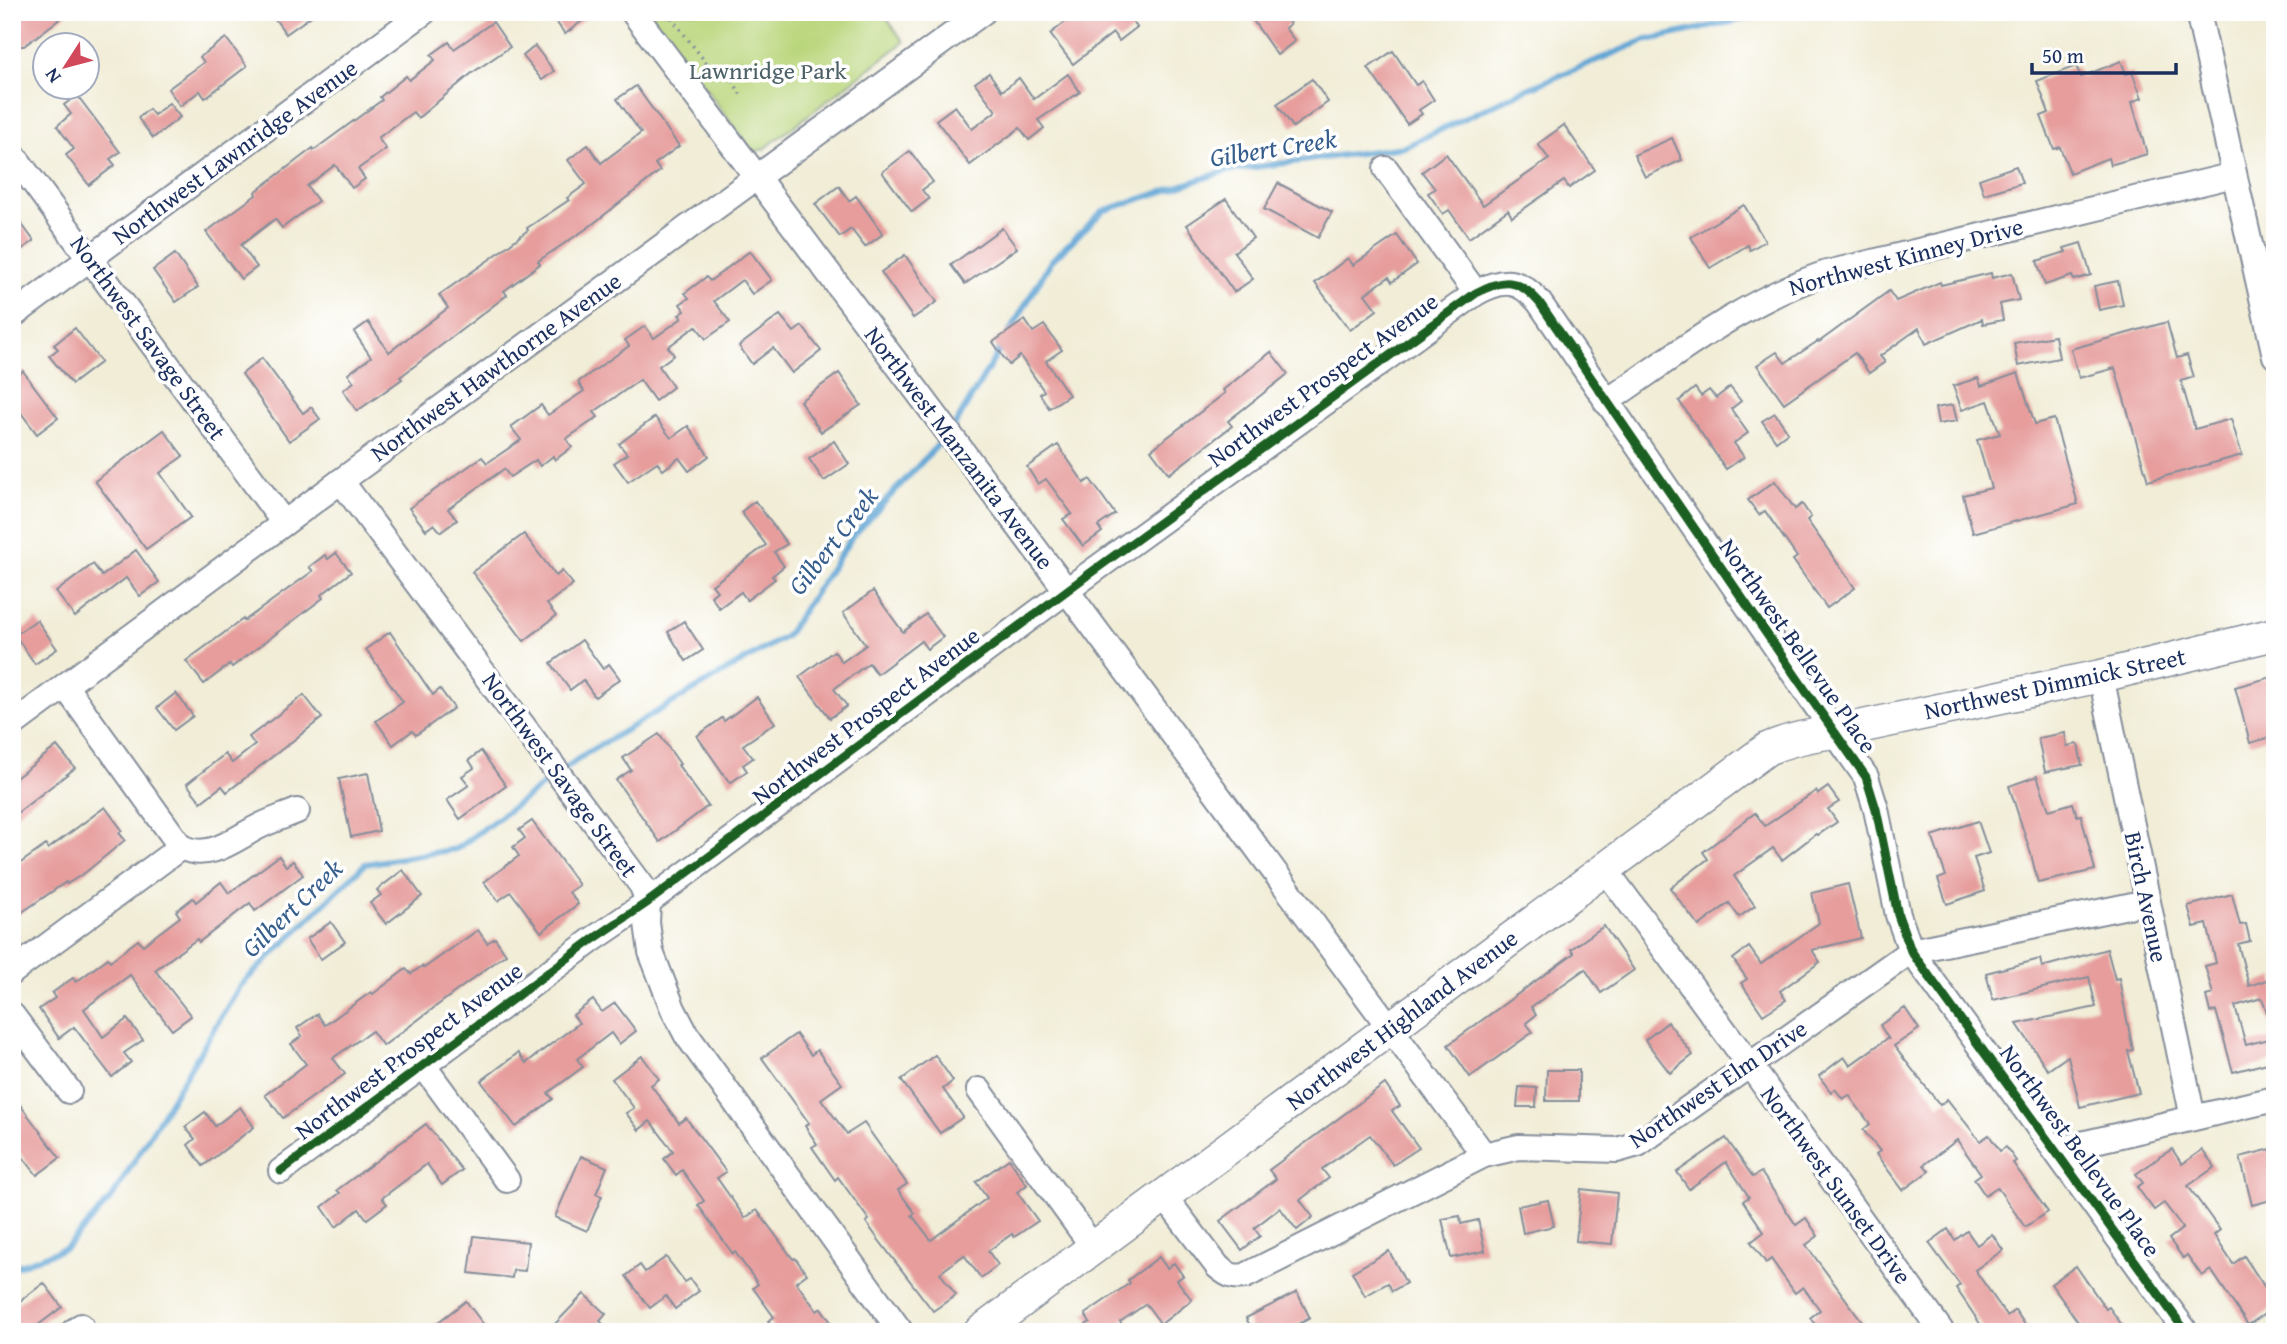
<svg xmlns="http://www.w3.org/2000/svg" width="2287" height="1344" viewBox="0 0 2287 1344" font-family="'Gentium Book Plus',serif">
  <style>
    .green { fill: #bad67c; stroke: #6a826d; stroke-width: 2 }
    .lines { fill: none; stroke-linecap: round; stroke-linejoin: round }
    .stream { stroke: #5ea4d4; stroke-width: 6 }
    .building { fill: #e69d9c }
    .minor-casing { stroke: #868e9a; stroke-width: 28 }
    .major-casing { stroke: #868e9a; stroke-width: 35 }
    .path { stroke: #868e9a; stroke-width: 3.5; stroke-dasharray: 2 5; stroke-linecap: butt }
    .minor { stroke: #fff; stroke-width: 24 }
    .major { stroke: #fff; stroke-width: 32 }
    .cycleway-casing { stroke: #fff; stroke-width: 13 }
    .cycleway { stroke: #1b5e20; stroke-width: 9 }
    .labels { text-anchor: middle; stroke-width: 7; stroke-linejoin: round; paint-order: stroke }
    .park-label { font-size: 24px; fill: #4b6167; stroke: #fff }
    .street-label { font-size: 24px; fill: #1b2f5e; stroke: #fff }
    .water-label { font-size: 26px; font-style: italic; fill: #365e8d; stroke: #fff }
  </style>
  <rect width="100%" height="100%" fill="#fff"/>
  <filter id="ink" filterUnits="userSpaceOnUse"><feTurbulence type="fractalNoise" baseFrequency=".0143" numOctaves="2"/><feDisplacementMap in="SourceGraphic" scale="14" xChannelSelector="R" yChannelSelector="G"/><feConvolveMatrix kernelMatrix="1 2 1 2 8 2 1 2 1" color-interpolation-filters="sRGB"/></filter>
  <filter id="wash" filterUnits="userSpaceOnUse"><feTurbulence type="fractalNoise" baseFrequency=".00686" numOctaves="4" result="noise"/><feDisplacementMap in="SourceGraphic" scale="28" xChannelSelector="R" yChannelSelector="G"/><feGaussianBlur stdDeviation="1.57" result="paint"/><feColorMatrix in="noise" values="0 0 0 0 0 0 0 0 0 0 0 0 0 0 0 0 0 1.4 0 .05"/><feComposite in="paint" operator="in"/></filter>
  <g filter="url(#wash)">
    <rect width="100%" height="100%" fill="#f1edd7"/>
    <!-- green -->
    <polygon class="green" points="649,12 882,12 904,42 764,149 753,152"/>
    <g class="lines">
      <!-- stream -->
      <g class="stream">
        <polyline points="1008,335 1051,261 1103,211 1226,171 1404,147 1520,92 1643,41 1777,12"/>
        <polyline points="953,428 1003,344"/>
        <polyline points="562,771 585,754 786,636 852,537 946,436"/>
        <polyline points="12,1268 66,1248 113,1196 240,986 365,864 456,849 554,777"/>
      </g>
    </g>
    <g id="blocks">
      <!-- building -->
      <g class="building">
        <polygon points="12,12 69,12 24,46 12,46"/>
        <polygon points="270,12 317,12 286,34"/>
        <polygon points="549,12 594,12 565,34"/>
        <polygon points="1078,12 1125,12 1137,27 1119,41 1113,33 1073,64 1050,34"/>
        <polygon points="1261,12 1281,12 1290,24 1285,28 1295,41 1277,55 1252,19"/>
        <polygon points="493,22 510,47 472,73 418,118 413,112 378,138 386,149 358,169 365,179 352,188 335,165 307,186 318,201 282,228 275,219 241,245 257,267 241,279 206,232 256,195 255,192 313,148 314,150 382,100 380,97 406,76 409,80 435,60 431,55 449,42 454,49"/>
        <polygon points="226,38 247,66 205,98 200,91 180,106 168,89 204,62 200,57"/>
        <polygon points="535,46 554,71 542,80 523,56"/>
        <polygon points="1393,51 1416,85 1422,81 1434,100 1419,110 1422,114 1407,124 1368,68"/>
        <polygon points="2121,61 2126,74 2132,72 2142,98 2132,102 2147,154 2110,165 2108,158 2070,173 2060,147 2054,149 2041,116 2049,113 2037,81 2076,66 2081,77"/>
        <polygon points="989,73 1002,91 1019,78 1034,99 1068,74 1080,92 1038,120 1044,128 1029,140 1020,128 970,165 936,120 955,106 972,129 996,111 975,83"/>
        <polygon points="1312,79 1328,102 1293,127 1277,104"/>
        <polygon points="636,86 679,146 655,164 660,171 589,227 538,261 540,264 504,291 507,295 400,377 402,379 357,411 343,390 354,382 348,374 371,357 354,332 368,322 389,352 448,308 439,295 493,257 528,230 527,228 569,200 567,198 586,184 568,160 588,145 601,163 641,133 617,99"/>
        <polygon points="77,95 120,152 110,159 115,165 89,185 66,155 74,149 57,126 71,114 64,105"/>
        <polygon points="169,103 180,117 153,138 138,118 149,109 154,115"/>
        <polygon points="1564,125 1595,170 1569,188 1564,181 1512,217 1508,210 1469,238 1449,210 1443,214 1428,193 1435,189 1422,172 1446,154 1483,205 1549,159 1538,144"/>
        <polygon points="1672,138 1682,160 1645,177 1634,155"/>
        <polygon points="910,151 933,182 922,190 929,199 912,212 882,172"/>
        <polygon points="2016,166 2022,183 1984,194 1979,179"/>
        <polygon points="1278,183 1332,212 1318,238 1264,209"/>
        <polygon points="839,186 849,201 856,196 883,234 865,247 851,229 840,237 815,204"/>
        <polygon points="1226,199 1253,238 1234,252 1253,279 1234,292 1187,225"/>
        <polygon points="1744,205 1765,241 1750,250 1748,245 1710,268 1691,237"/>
        <polygon points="21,223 34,241 12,256 12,230"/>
        <polygon points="1002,228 1017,248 965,284 951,265"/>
        <polygon points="1397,235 1417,264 1392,282 1389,277 1365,294 1377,310 1350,330 1315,283 1348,258 1353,265"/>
        <polygon points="2081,243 2091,275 2074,280 2072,276 2045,285 2037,261 2066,252 2064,248"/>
        <polygon points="750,251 772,280 752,294 742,280 714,301 730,322 706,339 696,326 668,347 674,355 659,366 673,387 655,401 640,380 594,412 598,417 566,439 572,447 555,460 553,456 540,466 536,460 510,477 504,469 448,509 457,520 441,532 434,524 426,530 409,508 482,457 487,463 521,440 511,427 541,405 548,415 584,391 578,382 629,346 625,340 645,326 654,338 682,318 679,315 685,311 680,304 689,298 685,293 706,277 710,281"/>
        <polygon points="175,254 198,287 176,302 153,270"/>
        <polygon points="905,255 937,302 913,318 881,272"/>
        <polygon points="1991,273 1992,278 2012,273 2019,300 2000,304 2003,320 1983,324 1982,319 1926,344 1919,328 1880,356 1885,362 1869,373 1855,353 1784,403 1757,365 1777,352 1785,363 1818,341 1819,342 1889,291 1896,301 1940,282 1941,285"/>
        <polygon points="2118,281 2123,305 2099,310 2094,286"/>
        <polygon points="780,315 794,332 802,326 821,351 792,373 773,348 752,364 739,346"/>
        <polygon points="1025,320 1033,332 1044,325 1062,350 1046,361 1069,395 1049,408 1040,394 1044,391 1020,356 1009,365 993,342"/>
        <polygon points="2167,322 2177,358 2187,355 2194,377 2181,381 2195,429 2231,419 2242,455 2148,481 2115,368 2079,378 2071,349"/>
        <polygon points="75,328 101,362 72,384 49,356 58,349 54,345"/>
        <polygon points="2055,336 2059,358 2018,366 2014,343"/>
        <polygon points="1271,352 1288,374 1228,421 1232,426 1169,474 1151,450 1225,393 1223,390"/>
        <polygon points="262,358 303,413 311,407 320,419 289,441 242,374"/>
        <polygon points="23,371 58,418 37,434 12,401 12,379"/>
        <polygon points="839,373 861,405 821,432 800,401"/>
        <polygon points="2018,373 2035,424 2054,419 2078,504 1973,533 1963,495 1991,488 1977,440 2000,434 1988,401 1962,410 1953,386 1978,378 1981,386"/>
        <polygon points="1730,387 1741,401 1731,409 1748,433 1734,443 1744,457 1726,469 1679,401 1695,388 1701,396 1709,390 1716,398"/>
        <polygon points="1953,405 1957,421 1938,424 1935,408"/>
        <polygon points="1775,413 1788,432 1776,441 1762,421"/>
        <polygon points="655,417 671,438 688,426 709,456 689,471 679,458 663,470 657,462 628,482 614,463 627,454 619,444"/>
        <polygon points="164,430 183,456 160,473 191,517 146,549 95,481"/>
        <polygon points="834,441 849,464 824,481 809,459"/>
        <polygon points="1058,445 1084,483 1090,479 1115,514 1098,526 1102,532 1083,546 1063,519 1072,514 1046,479 1038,484 1027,467"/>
        <polygon points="1775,481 1795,509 1802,504 1811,517 1807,520 1855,588 1827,608 1793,560 1797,557 1765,511 1759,515 1748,500"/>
        <polygon points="755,501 787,544 774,552 784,566 772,576 775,579 747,600 741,592 719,608 711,596 717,591 712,585 766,545 741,512"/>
        <polygon points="524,534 556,576 562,571 573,584 547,604 556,616 524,641 472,572"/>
        <polygon points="136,550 159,582 140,596 126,578 75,617 56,592 93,564 102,576"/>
        <polygon points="336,553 351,572 321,595 323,598 232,667 230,664 204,684 186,661 243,619 244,621 313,571 309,567 325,555 328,559"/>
        <polygon points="873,591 903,632 926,614 943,637 927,649 921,641 877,674 869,663 834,689 847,706 830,718 799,677 834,651 842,662 866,645 843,613"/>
        <polygon points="37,620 57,649 35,664 15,635"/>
        <polygon points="684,621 703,650 686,661 668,632"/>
        <polygon points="390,632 433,695 440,689 454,708 416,735 412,731 393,745 376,721 403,702 366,649"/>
        <polygon points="582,640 603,669 609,664 620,679 595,697 583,680 570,690 551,663"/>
        <polygon points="2275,676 2275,736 2250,743 2235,687"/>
        <polygon points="176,693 193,716 174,730 157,708"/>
        <polygon points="304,695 322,718 227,792 222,786 201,802 187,784 225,754 232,763 255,745 249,737"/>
        <polygon points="757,697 775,723 743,745 753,758 743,765 747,771 730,783 697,736 722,718 724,721"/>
        <polygon points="2065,733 2067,746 2078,744 2082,765 2045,772 2038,738"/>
        <polygon points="659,734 680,764 678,765 708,806 660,842 616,780 631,770 623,758"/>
        <polygon points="57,746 75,768 12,817 12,781"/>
        <polygon points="481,751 506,786 460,819 447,800 469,785 462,776 474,768 469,760"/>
        <polygon points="368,773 379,831 351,837 339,779"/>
        <polygon points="2037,776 2049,810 2073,803 2077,816 2081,815 2095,870 2038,883 2031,854 2009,786"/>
        <polygon points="1828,787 1839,802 1828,809 1837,822 1818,835 1816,834 1782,860 1773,848 1734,876 1755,906 1739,917 1729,903 1699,926 1670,888 1708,859 1703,852 1755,813 1765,826 1816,791 1818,794"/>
        <polygon points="105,807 122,830 119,833 125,840 86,872 67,884 66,882 12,919 12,869 46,845 48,849"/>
        <polygon points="532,821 579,885 569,892 578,904 541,932 511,892 498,901 484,882 519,856 513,847 525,838 519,830"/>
        <polygon points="1978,821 1989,853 1974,858 1985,891 1947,904 1938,879 1946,876 1932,836"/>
        <polygon points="279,856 286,866 293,861 303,875 255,911 250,903 199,942 197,939 155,970 191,1016 172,1030 130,975 84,1009 103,1037 127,1019 143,1040 124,1053 131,1062 112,1077 74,1027 59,1038 39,1009 55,998 52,993 73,978 76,982 108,958 110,961 138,940 143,945 180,917 176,911 193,898 196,902 221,882 229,893"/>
        <polygon points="403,870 422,896 386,924 370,903 381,895 377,890"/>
        <polygon points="1848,884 1861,938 1812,950 1820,962 1780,991 1786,1000 1763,1015 1741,983 1747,979 1733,959 1749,947 1761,964 1819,923 1812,893"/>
        <polygon points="2232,894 2240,925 2246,924 2250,941 2238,944 2249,986 2275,977 2275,1026 2272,1027 2262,998 2235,1006 2246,1045 2275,1037 2275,1061 2233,1072 2216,1011 2210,1012 2206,996 2213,994 2205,966 2216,963 2207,924 2194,927 2188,906"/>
        <polygon points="331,922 345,942 321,959 307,939"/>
        <polygon points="1604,926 1634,970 1601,993 1585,969 1531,1007 1536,1015 1526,1023 1533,1032 1470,1077 1448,1045 1574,953 1571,949"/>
        <polygon points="478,930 487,943 495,938 506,954 383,1046 372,1031 333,1058 345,1074 283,1118 265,1095 306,1064 291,1044 302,1036 297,1028 317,1014 325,1025 371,992 373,994 406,969 411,974 422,966 424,968"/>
        <polygon points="2107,949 2115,979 2119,978 2122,995 2133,1050 2128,1051 2139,1093 2080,1107 2068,1056 2048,1070 2017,1024 2096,1007 2089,977 1993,1000 1986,973 2040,959 2042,967"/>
        <polygon points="593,1000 602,1012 615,1003 636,1031 619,1044 611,1033 577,1059 583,1067 548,1093 553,1099 516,1127 481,1081 518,1053 526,1063 579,1023 573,1015"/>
        <polygon points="1905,1008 1919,1029 1894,1046 1940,1105 1947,1099 1980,1141 1989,1135 2000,1151 2006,1147 2016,1161 2013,1163 2048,1212 2025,1227 1997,1187 1985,1195 1974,1179 1981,1174 1957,1140 1924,1165 1929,1171 1903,1190 1876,1154 1880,1151 1863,1130 1870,1124 1849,1095 1843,1099 1835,1089 1831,1092 1819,1076 1844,1057 1850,1065 1888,1038 1889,1040 1880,1025"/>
        <polygon points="1668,1022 1693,1055 1670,1073 1645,1040"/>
        <polygon points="796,1034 811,1055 817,1050 842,1084 821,1099 847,1134 864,1123 907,1184 898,1190 915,1213 912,1215 931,1240 987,1198 976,1182 1009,1159 1027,1185 1017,1192 1038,1221 1014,1237 1012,1234 988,1251 998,1265 981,1278 964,1255 940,1273 956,1295 933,1311 878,1239 866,1222 869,1220 838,1177 835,1180 812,1147 817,1144 805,1126 809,1123 762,1058"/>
        <polygon points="935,1055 953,1081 943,1089 963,1117 940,1133 901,1080"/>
        <polygon points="642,1056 659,1079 651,1085 679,1123 686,1118 726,1172 717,1178 745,1218 757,1210 793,1259 795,1258 807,1274 796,1282 817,1311 821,1308 838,1332 776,1332 768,1321 774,1317 753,1288 758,1284 735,1252 733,1254 698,1205 704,1201 682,1170 676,1175 664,1159 673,1151 650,1121 639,1130 626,1113 634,1108 612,1079"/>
        <polygon points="1547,1070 1579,1070 1579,1101 1546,1101"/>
        <polygon points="1385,1084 1400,1106 1392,1111 1419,1148 1393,1165 1370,1135 1322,1169 1329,1178 1300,1200 1313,1217 1297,1230 1280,1208 1254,1228 1260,1236 1242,1250 1220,1221 1276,1179 1269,1170"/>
        <polygon points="1519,1087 1537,1088 1536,1107 1517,1107"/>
        <polygon points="12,1094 60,1158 37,1175 12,1143"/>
        <polygon points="240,1107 254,1127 203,1166 188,1145 195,1139 185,1127 205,1112 215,1126"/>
        <polygon points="426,1124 462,1170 442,1185 427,1164 382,1198 387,1204 367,1219 359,1209 336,1227 322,1207 340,1193 337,1190"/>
        <polygon points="1726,1138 1753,1177 1761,1172 1796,1225 1806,1218 1818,1236 1806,1245 1870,1332 1821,1332 1810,1318 1820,1310 1803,1287 1795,1293 1771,1259 1766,1263 1751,1242 1764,1232 1743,1201 1749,1197 1726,1162 1689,1189 1677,1172"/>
        <polygon points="2275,1148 2275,1199 2252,1205 2240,1157"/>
        <polygon points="2172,1149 2182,1164 2202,1150 2215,1167 2188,1186 2220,1230 2214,1235 2233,1264 2244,1256 2264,1286 2275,1278 2275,1307 2248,1325 2211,1270 2202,1276 2187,1255 2183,1258 2169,1239 2183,1228 2164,1203 2154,1210 2137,1187 2143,1183 2136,1174"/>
        <polygon points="581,1156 607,1167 596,1194 602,1196 587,1231 555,1217"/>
        <polygon points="1581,1189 1617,1193 1612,1244 1576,1241"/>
        <polygon points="1548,1200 1554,1226 1523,1233 1518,1206"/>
        <polygon points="1460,1216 1461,1224 1478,1220 1485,1251 1451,1258 1442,1219"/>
        <polygon points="1948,1229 1955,1240 1967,1231 1977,1245 1992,1234 2003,1250 1975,1270 2007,1316 2015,1310 2030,1332 1983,1332 1985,1331 1956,1288 1960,1285 1929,1243"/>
        <polygon points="474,1236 528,1242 525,1271 513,1270 512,1278 469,1273"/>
        <polygon points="1389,1251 1406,1283 1392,1291 1388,1283 1365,1296 1352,1272"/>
        <polygon points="666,1257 685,1282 690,1279 699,1291 675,1309 666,1296 650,1308 626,1276 640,1265 645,1272"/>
        <polygon points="1159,1257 1167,1268 1174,1263 1183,1276 1177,1280 1192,1300 1161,1324 1146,1304 1120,1322 1127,1332 1076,1332 1090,1322 1085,1314 1130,1283 1128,1280"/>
        <polygon points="2076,1266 2106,1309 2109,1307 2127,1332 2086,1332 2076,1319 2051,1284"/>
        <polygon points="44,1283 62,1307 29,1332 12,1332 12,1307"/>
        <polygon points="1297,1292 1310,1318 1284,1332 1253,1332 1246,1318"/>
        <polygon points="584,1294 606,1314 600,1321 611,1332 564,1332 555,1324"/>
        <polygon points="466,1301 489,1332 425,1332"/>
      </g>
    </g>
  </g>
  <g filter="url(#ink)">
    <use href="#blocks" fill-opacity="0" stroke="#868e9a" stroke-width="2"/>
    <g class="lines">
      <defs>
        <g id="minor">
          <polyline points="633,12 1067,591 1484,1155"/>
          <polyline points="2198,12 2275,356"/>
          <polyline points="12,153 284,523"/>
          <polyline points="1386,169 1476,293"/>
          <polyline points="12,316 424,12"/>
          <path d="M1606 402C1677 354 1745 300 1827 273L2234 175"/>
          <polyline points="341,481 642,886 648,902 647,923 651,952 673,1009 686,1034 901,1332"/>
          <polyline points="2101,676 2193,1118"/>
          <path d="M65 686 181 847C210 862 235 838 260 826 272 820 285 816 297 811"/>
          <polyline points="12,725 341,481 983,12"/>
          <polyline points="1605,869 1749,1064 1942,1332"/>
          <polyline points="12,972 181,847"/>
          <polyline points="12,1015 69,1091"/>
          <polyline points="423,1065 507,1180"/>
          <polyline points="979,1090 1093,1247"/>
          <polyline points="2056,1150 2275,1099"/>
          <path d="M281 1171 592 940 648 902 1089 574 1476 293C1503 278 1518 278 1539 302L1812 700 1866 777 1876 809 1898 915 1911 951 2186 1332"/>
          <path d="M1164 1196 1218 1267C1228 1275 1233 1278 1245 1276L1484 1155 1519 1147 1617 1150 1638 1144 1911 951 2147 902"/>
          <polyline points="73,1332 81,1326"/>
        </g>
        <path id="major" d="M980 1332 1767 749C1789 739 1811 735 1835 732L2101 676 2275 634"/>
      </defs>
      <!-- minor casing -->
      <use href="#minor" class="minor-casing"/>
      <!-- major casing -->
      <use href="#major" class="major-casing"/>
      <!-- path -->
      <polyline class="path" points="667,12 717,77 733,81 741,95"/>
      <!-- minor -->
      <use href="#minor" class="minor"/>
      <!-- major -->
      <use href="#major" class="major"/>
      <defs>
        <path id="cycleway" d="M281 1171 592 940 648 902 1089 574 1476 293C1503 278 1518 278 1539 302L1812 700 1866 777 1876 809 1898 915 1911 951 2186 1332"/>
      </defs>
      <!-- cycleway casing -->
      <use href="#cycleway" class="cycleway-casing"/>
      <!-- cycleway -->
      <use href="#cycleway" class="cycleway"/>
    </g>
  </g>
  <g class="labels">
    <!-- park labels -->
    <g class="park-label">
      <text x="768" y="79">Lawnridge Park</text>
    </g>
    <!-- street labels -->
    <g class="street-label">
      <text transform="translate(235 152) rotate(-36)" y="8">Northwest Lawnridge Avenue</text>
      <text transform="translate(1906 257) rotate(-15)" y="8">Northwest Kinney Drive</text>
      <text transform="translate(148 338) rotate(54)" y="8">Northwest Savage Street</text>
      <text transform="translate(496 367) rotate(-36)" y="8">Northwest Hawthorne Avenue</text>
      <text transform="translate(1323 380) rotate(-36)" y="8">Northwest Prospect Avenue</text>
      <text transform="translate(959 448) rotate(53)" y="8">Northwest Manzanita Avenue</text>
      <text transform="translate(1798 646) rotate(55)" y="8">Northwest Bellevue Place</text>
      <text transform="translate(2055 684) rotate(-12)" y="8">Northwest Dimmick Street</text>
      <text transform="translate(866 716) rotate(-37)" y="8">Northwest Prospect Avenue</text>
      <text transform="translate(560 775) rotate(54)" y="8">Northwest Savage Street</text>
      <text transform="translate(2146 897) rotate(78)" y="8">Birch Avenue</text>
      <text transform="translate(1402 1020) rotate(-37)" y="8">Northwest Highland Avenue</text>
      <text transform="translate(409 1051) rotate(-37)" y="8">Northwest Prospect Avenue</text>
      <text transform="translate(1718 1084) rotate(-34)" y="8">Northwest Elm Drive</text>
      <text transform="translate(2080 1151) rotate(54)" y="8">Northwest Bellevue Place</text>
      <text transform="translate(1836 1185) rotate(54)" y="8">Northwest Sunset Drive</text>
    </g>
    <!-- water labels -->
    <g class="water-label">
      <text transform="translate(1273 148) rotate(-9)" y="9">Gilbert Creek</text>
      <text transform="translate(833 541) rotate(-52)" y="9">Gilbert Creek</text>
      <text transform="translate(292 908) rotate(-44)" y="9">Gilbert Creek</text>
    </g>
  </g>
  <!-- margin -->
  <rect width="2287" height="1344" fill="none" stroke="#fff" stroke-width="42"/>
  <!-- north arrow -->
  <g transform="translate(66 66) rotate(234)"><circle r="33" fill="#ffffff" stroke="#a4acbf" stroke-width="2"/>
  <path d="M0-5L12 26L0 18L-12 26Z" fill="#d1495b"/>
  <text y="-10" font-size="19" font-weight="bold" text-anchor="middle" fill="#1b2f5e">N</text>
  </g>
  <!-- scale -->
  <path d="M2032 63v10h144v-10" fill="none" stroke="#1b2f5e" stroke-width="3.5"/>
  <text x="2042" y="63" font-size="21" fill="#1b2f5e" stroke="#ffffff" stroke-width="5" paint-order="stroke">50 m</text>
</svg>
